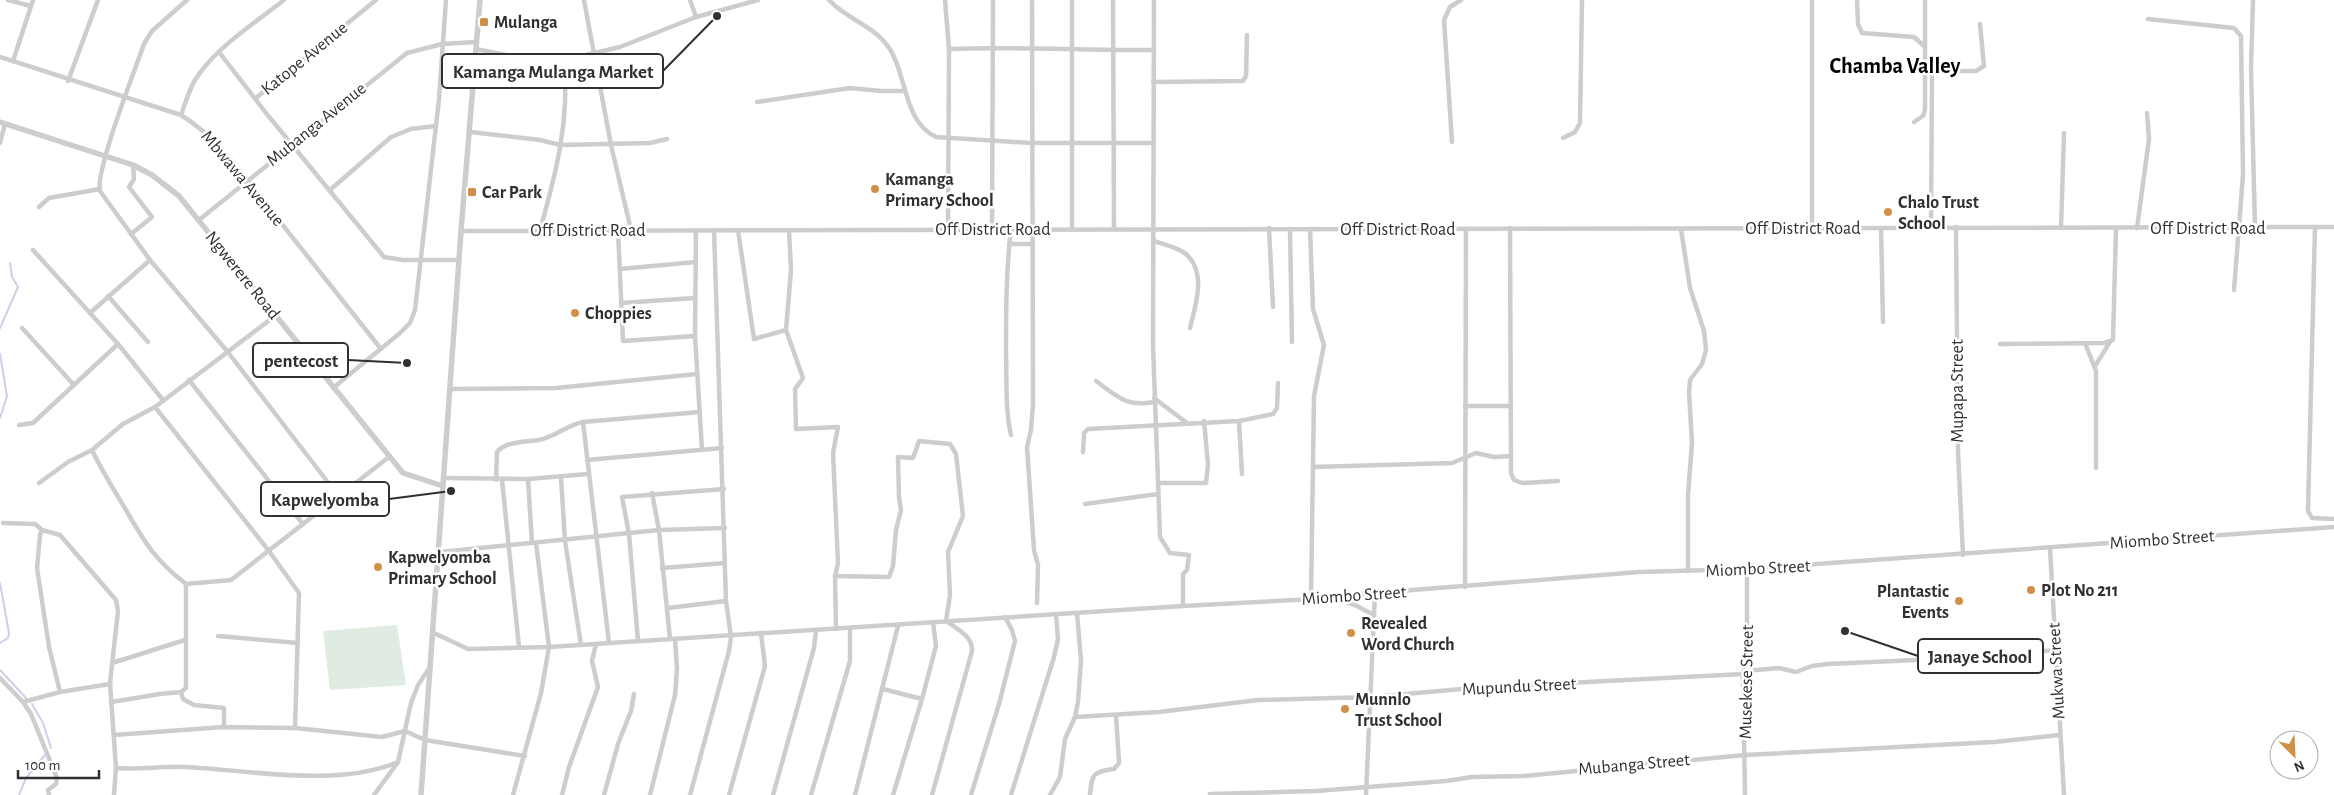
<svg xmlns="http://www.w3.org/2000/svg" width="2334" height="795" viewBox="0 0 2334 795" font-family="'Alegreya Sans',sans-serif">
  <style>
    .green { fill: #e0ebe1 }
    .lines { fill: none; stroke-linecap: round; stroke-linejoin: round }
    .stream { stroke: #cecfe9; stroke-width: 2 }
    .minor { stroke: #cdcdcd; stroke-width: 4.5 }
    .tertiary { stroke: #cdcdcd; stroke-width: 5.5 }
    .poi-dot { fill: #d19048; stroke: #fff; stroke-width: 2 }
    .labels { text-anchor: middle; stroke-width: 5; stroke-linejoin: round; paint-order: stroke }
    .poi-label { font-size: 18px; font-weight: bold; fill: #303030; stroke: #fff; text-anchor: start }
    .street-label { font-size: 18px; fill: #303030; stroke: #fff }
    .district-label { font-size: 22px; font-weight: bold; fill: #000; stroke: #fff }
    .leader { fill: none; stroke: #303030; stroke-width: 2 }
    .callout-dot { fill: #303030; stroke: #fff; stroke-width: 2 }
    .callout { fill: #fff; stroke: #303030; stroke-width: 2 }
    .callout-label { font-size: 19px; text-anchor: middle; font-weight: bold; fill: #303030 }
  </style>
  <rect width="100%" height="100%" fill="#fff"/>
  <!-- green -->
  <polygon class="green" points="397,625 406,685 330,690 323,631"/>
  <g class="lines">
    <!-- stream -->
    <g class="stream">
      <polyline points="0,328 18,287 12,277 10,263"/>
      <polyline points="0,354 7,396 0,418"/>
      <polyline points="0,583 9,633 8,638 0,643"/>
      <polyline points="0,670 26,698"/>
      <polyline points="32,704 43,723 51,748"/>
      <polyline points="19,795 26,778 45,755"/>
    </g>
    <!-- minor -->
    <g class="minor">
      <polyline points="8,0 31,6"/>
      <path d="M187 0 152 31 144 44C135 70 95 171 100 191L150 260 227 351 330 485 335 499"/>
      <polyline points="584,0 611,145 631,230"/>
      <polyline points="690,0 696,17"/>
      <path d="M829 0C847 20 877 26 891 51 907 78 904 122 936 137L1031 143H1153"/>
      <polyline points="945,0 949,49 948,229"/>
      <polyline points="1032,0 1033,404 1031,430 1027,447 1034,550 1038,565 1037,603"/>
      <polyline points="1113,0 1114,229"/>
      <polyline points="1154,0 1153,345 1160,537 1170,553 1189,555 1187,570 1183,574 1183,606"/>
      <polyline points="1812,0 1812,228"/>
      <polyline points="1857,0 1858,24 1862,33 1914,37 1924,46"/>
      <polyline points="2253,0 2251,69 2255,228"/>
      <polyline points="2148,19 2234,28 2241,36 2243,175 2234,290"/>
      <polyline points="476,49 521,58 564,60 620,47 696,17 758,0"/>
      <path d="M949 49C1018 46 1085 51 1153 50"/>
      <polyline points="219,52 266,113 384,257 403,260 459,260"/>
      <path d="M0 57 181 115C220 139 246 179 274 214 310 259 345 304 381 349"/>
      <polyline points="13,61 33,0"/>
      <polyline points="68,81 98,0"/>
      <polyline points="1153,82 1243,81 1246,76 1247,35"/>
      <polyline points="256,98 376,0"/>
      <polyline points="757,102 850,88 881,91 904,91"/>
      <path d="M181 115C185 104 189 90 195 80 216 47 254 24 284 0"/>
      <polyline points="1914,122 1923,116 1925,110 1925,0"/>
      <polyline points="470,132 540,140 561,145 650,143 667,139"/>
      <polyline points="1563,138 1575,132 1580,123 1582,0"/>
      <polyline points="1452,142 1444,20 1450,7 1461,0"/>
      <polyline points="0,143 5,124"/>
      <polyline points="330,190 391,137 411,129 435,126"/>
      <polyline points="39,207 49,198 100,189"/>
      <polyline points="199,220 407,53 442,44 476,42"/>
      <polyline points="1956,227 1958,452 1963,555"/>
      <polyline points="2315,227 2308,511 2312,518 2334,519"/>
      <polyline points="1072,228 1072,0"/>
      <polyline points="1269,228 1273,307"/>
      <polyline points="1510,228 1511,473 1514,480 1522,483 1558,481"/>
      <polyline points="1881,228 1883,322"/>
      <polyline points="1931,228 1932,71 1976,71 1984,66 1980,24"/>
      <polyline points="2061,228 2064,133"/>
      <polyline points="2137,228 2149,139 2147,113"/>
      <polyline points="992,229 993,0"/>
      <path d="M1011 229C1006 271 1006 313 1006 355 1007 382 1005 409 1011 435"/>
      <polyline points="1290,229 1292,342"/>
      <polyline points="1310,229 1313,309 1324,345 1314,396 1311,598"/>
      <polyline points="1681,229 1690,288 1704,331 1706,350 1702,364 1690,380 1689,392 1692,443 1688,495 1688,571"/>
      <path d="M540 230C556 174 570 119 564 60"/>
      <polyline points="618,230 623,341 695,336"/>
      <polyline points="696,230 695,336 702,450"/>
      <polyline points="738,230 754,339 786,330"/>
      <polyline points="789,230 791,270 786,330 803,378 795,389 796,429 838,427 833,453 838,563 835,576 836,629"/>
      <polyline points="461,231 2334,227"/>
      <polyline points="131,234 152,217 129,187 134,179 133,165"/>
      <path d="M1154 241C1165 245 1181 248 1189 257 1206 276 1195 307 1190 328"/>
      <polyline points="1009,244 1033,244"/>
      <polyline points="33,250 118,344 163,400"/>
      <polyline points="620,269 696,262"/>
      <polyline points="108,296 148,342"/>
      <polyline points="621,303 695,298"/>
      <polyline points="90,313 150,260"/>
      <polyline points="275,316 155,407 269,551 299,593 295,728"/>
      <polyline points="22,328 74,385"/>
      <polyline points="2085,343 2096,371 2096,468"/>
      <polyline points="2000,344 2104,343 2113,340 2116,228"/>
      <polyline points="2095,366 2110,342"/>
      <polyline points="189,380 303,524"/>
      <path d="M1096 381C1118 397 1126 407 1154 402"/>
      <polyline points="333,388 400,333 410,323 415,310 439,99 446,0"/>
      <polyline points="450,389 556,388 697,374"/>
      <polyline points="1154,398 1187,423"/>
      <polyline points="1465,406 1510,406"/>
      <polyline points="1239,421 1242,474"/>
      <polyline points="583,422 609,643"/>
      <polyline points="19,425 33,423 118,344"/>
      <path d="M92 450C102 471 114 490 126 510 145 543 155 560 186 584L231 580 389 457"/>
      <polyline points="1083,452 1084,433 1088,429 1239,421 1273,414 1277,408 1278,383"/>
      <polyline points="587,460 722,448"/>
      <polyline points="1313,467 1452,463 1476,453 1494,457 1511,456"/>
      <polyline points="561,477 565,541 581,645"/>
      <polyline points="444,478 528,479 588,474"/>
      <polyline points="528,479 532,543"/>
      <path d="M496 480 497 452C506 441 527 442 539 440 555 437 567 425 583 422L700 412"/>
      <polyline points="502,480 519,647"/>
      <polyline points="39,483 68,462 92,450 123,424 155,407"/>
      <polyline points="1158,483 1206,483 1208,465 1204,421"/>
      <polyline points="330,485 345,491"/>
      <polyline points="652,493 659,530 670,639"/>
      <polyline points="1085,504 1158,494"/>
      <polyline points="3,523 35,524 42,530 60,535 116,600 118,611 110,683 116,768 114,795"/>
      <polyline points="42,530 40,535 37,568 49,647 60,692"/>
      <polyline points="2050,548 2064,795"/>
      <polyline points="440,552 659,530 725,528"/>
      <polyline points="662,568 725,563"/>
      <path d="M835 576 889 577 893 566 896 530 901 510 899 497 898 457 913 458 919 441 950 444 956 454 963 516 948 552 950 595 946 621C957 629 973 636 972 651L932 795"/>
      <polyline points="1465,587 1466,229"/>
      <polyline points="1337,599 1357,606 1374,615"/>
      <polyline points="668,608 726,601"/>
      <polyline points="434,633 468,649 549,647 1183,606 1333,598 1375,593 1639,572 1747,569 2334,527"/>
      <polyline points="218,636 298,643"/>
      <polyline points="638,641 629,534 622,497 724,489"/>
      <polyline points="112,663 185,640"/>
      <polyline points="1745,671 1779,668 1796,672 1812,666 1827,664 1984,657 2055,650"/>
      <polyline points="0,678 23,702 31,714 57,778 56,784 48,790 49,795"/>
      <polyline points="883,689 922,699 893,795"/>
      <polyline points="181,692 183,699 194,705 224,708 224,727"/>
      <polyline points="922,699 936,646 933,622"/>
      <polyline points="23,702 60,692 110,684"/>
      <polyline points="111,702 160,694 181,692 186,688 186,584"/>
      <polyline points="1075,717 1159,712 1258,700 1372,697 1473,688 1743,674"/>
      <polyline points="114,735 224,727 295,728 382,737 405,731 425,740 525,756"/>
      <path d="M116 768C139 770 161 766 185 767 250 770 337 788 398 762"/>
      <polyline points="1210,794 1316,791 1446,781 1472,777 1524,776 1745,755 1994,742 2059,735"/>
      <polyline points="374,795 398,762 411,703 418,685 430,667"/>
      <polyline points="513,795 541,693 549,647 536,543"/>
      <polyline points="562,795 569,767 598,687 592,661 596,644"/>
      <polyline points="604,795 618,744 631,711 634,694"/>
      <polyline points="650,795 675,695 677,669 675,639"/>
      <polyline points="690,795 729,651 731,637 726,601 714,230"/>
      <polyline points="729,795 765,666 761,633"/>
      <polyline points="773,795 814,648 816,631"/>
      <polyline points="811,795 850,661 850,628"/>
      <polyline points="855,795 898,626"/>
      <polyline points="971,795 999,704 1015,641 1012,630 1005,617"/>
      <polyline points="1011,795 1054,657 1058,639 1056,614"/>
      <polyline points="1050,795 1060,777 1065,739 1075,717 1078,702 1081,661 1077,613"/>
      <path d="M1090 795C1092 774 1092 772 1114 769L1119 763 1116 715"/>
      <polyline points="1366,795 1375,593"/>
      <polyline points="1745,795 1743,674 1747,658 1747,569"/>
    </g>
    <!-- tertiary -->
    <g class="tertiary">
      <polyline points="0,122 133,165 152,175 179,196 403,473 443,486"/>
      <polyline points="421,795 461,231 480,0"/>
    </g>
  </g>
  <!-- markers -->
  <g class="poi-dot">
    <rect x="479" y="17" width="10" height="10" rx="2.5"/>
    <circle cx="875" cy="189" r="5"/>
    <rect x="467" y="187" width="10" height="10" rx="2.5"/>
    <circle cx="1888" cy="212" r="5"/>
    <circle cx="575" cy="313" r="5"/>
    <circle cx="378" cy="567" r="5"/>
    <circle cx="2031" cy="590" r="5"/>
    <circle cx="1959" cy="601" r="5"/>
    <circle cx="1351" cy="633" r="5"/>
    <circle cx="1345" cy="709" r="5"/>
  </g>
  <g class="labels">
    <!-- poi labels -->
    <g class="poi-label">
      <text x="494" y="28">Mulanga</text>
      <text x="885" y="185">Kamanga<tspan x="885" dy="21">Primary School</tspan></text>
      <text x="482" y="198">Car Park</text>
      <text x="1898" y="208">Chalo Trust<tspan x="1898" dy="21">School</tspan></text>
      <text x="585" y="319">Choppies</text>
      <text x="388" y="563">Kapwelyomba<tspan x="388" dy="21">Primary School</tspan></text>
      <text x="2041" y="596">Plot No 211</text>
      <text x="1949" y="597" text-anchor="end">Plantastic<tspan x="1949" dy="21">Events</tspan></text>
      <text x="1361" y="629">Revealed<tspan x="1361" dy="21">Word Church</tspan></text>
      <text x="1355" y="705">Munnlo<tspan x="1355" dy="21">Trust School</tspan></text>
    </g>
    <!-- street labels -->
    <g class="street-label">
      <text transform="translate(304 58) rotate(-39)" y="6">Katope Avenue</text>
      <text transform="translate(316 124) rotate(-39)" y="6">Mubanga Avenue</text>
      <text transform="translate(243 178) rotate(50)" y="6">Mbwawa Avenue</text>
      <text x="1803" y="234">Off District Road</text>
      <text x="2208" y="234">Off District Road</text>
      <text x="993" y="235">Off District Road</text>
      <text x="1398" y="235">Off District Road</text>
      <text x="588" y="236">Off District Road</text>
      <text transform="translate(243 275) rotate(51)" y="6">Ngwerere Road</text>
      <text transform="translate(1957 391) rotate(-90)" y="6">Mupapa Street</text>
      <text transform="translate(2162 539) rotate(-4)" y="6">Miombo Street</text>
      <text transform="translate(1758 568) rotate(-3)" y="6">Miombo Street</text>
      <text transform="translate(1354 595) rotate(-4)" y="6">Miombo Street</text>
      <text transform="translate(2056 671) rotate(-93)" y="6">Mukwa Street</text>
      <text transform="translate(1746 682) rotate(-89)" y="6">Musekese Street</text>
      <text transform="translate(1519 686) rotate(-3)" y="6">Mupundu Street</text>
      <text transform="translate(1634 764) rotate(-5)" y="6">Mubanga Street</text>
    </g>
    <!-- district labels -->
    <g class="district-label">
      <text x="1895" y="73">Chamba Valley</text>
    </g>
  </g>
  <!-- callouts -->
  <path class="leader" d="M717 16L663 71M407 363L348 360M451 491L389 499M1845 631L1918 656"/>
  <g class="callout-dot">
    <circle cx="717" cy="16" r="5"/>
    <circle cx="407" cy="363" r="5"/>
    <circle cx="451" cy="491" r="5"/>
    <circle cx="1845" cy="631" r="5"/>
  </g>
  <g class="callout">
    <rect x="442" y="54" width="221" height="34" rx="5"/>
    <rect x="253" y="343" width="95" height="34" rx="5"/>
    <rect x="261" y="482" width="128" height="34" rx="5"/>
    <rect x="1918" y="639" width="125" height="34" rx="5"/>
  </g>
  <g class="callout-label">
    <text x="553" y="78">Kamanga Mulanga Market</text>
    <text x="301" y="367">pentecost</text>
    <text x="325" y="506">Kapwelyomba</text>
    <text x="1980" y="663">Janaye School</text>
  </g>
  <!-- north arrow -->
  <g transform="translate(2294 755) rotate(156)"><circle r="24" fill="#ffffff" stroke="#acacac"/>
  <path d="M0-4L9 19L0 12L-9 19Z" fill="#d19048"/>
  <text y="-8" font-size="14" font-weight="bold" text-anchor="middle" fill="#303030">N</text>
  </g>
  <!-- scale -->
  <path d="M18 770v8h81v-8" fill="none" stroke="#303030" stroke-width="2.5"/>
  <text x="25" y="770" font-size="15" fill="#303030" stroke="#ffffff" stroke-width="4" paint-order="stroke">100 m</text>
</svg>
